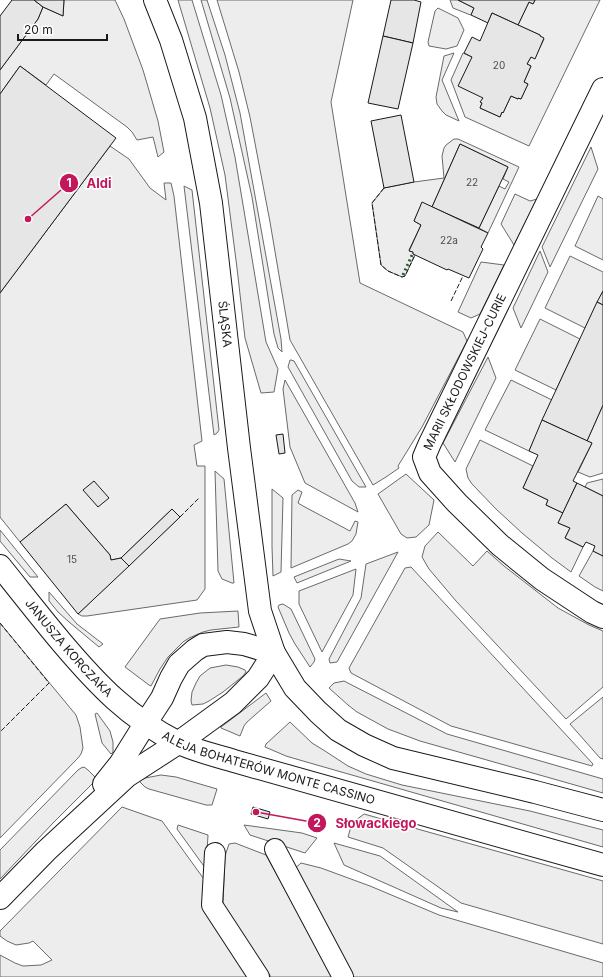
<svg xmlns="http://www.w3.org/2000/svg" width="603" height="977" viewBox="0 0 603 977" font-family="Inter,sans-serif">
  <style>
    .built { fill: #ededed; stroke: #6a6a6a }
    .building { fill: #e6e6e6; stroke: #1a1a1a }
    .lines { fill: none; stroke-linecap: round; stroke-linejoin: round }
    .pedestrian-casing { stroke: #1a1a1a; stroke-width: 22 }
    .minor-casing { stroke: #1a1a1a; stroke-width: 24 }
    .tertiary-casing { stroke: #1a1a1a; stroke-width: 24 }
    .pedestrian { stroke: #fff; stroke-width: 20 }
    .minor { stroke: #fff; stroke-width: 22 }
    .tertiary { stroke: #fff; stroke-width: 22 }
    .hedge { stroke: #2b5a34; stroke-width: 3; stroke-dasharray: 2 3; stroke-linecap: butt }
    .fence { stroke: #1a1a1a; stroke-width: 1; stroke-dasharray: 5 2; stroke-linecap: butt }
    .labels { text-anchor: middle; stroke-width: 3; stroke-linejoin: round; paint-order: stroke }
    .number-label { font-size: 10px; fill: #4d4d4d }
    .street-label { font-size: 12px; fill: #1a1a1a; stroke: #fff }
    .leader { fill: none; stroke: #c2185b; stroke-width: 1.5 }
    .callout-dot { fill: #c2185b; stroke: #fff; stroke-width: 1.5 }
    .mark-label { font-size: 12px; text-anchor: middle; font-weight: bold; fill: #fff }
    .callout-label { font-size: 13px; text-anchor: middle; font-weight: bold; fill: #c2185b; stroke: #fff; stroke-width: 3; stroke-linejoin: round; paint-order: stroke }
  </style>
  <rect width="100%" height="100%" fill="#fff"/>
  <!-- built -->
  <g class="built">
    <polygon points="64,0 115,0 124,19 143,70 158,121 164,152 158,157 153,137 137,140 132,132 127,127 54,74 46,85 20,66 0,94 0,70 38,19 43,7 63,16"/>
    <polygon points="178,0 192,0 221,95 235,157 266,342 278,369 274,392 261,393 245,338 237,268 225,175 210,108"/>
    <polygon points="201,0 207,0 225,55 240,113 281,339 282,352 278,348 274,334 252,197 230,98"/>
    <polygon points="217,0 353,0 331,102 360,283 463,332 467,341 422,427 398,466 399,468 386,477 373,485 290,340 270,222 250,117 239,72"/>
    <polygon points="450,0 458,0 474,8 471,15 468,14 453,8"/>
    <polygon points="535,0 600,0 529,146 465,117 451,80 463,53 472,57 483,98 481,102 482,103 480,108 500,117 502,112 503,113 511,96 518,99 518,98 521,99 528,84 524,82 531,66 527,64 531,57 535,58 544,39 540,36 540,35 518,25 529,2 533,4"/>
    <polygon points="438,8 458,18 464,30 457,46 446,49 429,46 428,42 435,11"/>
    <polygon points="454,53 442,80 459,121 446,115 442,111 437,104 436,97 444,56"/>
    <polygon points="454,139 458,139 519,167 488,233 479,228 499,186 505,189 509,182 503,179 508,167 460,144 432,207 422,203 414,221 421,225 409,250 413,252 413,254 415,255 405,276 402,277 388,271 381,265 372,203 384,188 414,182 444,178 442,156 444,148 446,145"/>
    <polygon points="110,146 129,159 150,188 166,200 164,183 171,183 174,196 202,441 194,445 197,466 205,466 205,589 197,600 87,616 82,616 78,614 180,517 172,509 121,558 111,560 110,555 66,504 20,542 0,517 0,293"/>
    <polygon points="591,147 598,169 550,267 542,247"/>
    <polygon points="184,186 192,190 219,430 217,433 214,435"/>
    <polygon points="515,194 530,201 537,199 514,245 501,224"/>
    <polygon points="598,196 603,199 603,260 575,246"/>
    <polygon points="540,251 548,272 521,328 513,308"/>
    <polygon points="570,256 603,272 603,291 585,328 545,308"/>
    <polygon points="481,262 504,265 480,314 471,318 458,312"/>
    <polygon points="540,319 580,339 556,390 515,370"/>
    <polygon points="488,357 496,378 455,462 443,443"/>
    <polygon points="290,360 291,360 294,361 366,487 359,487 352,481 288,367"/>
    <polygon points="285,380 355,503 358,512 305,483 290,447 283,389"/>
    <polygon points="511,380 552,400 529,451 485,430"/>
    <polygon points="603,405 603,473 590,477 578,472 592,443 587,441"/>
    <polygon points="480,440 533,466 523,488 548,500 546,505 563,513 558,523 570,528 565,538 583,547 571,572 552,558 522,533 496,509 472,484 468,478 466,469"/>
    <polygon points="215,471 224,479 234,583 232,583 222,579 218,571"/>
    <polygon points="406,474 434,500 429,525 416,537 407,538 401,534 378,494"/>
    <polygon points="603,479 603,496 585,487 587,483"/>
    <polygon points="272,489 283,498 281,572 273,576 272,547"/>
    <polygon points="298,490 302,492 298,503 303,506 350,531 355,521 358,522 356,534 352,541 348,544 291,568 292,495"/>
    <polygon points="0,530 38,577 30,577 0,541"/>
    <polygon points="438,532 473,566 487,551 504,566 558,608 589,625 603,631 603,687 566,719 456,601 429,569 422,557 425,546"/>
    <polygon points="593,551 603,556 603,591 595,587 579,576"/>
    <polygon points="398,552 337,662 330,663 329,659 361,598 366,564"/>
    <polygon points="339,559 351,561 297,583 294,577"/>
    <polygon points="411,567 593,764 592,766 451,726 351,673 349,668 405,568"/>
    <polygon points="356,569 353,595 322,652 299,604 299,591"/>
    <polygon points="49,592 77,624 103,644 99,647 69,622 58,612 49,601"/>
    <polygon points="283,604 291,609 315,659 314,662 310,667 295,644 289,633 278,607 279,605"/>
    <polygon points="238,611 239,627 211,630 203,632 189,638 183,642 168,657 160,669 151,686 149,685 125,667 160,619 200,613"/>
    <polygon points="0,623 76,715 80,727 83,748 81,754 78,758 0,838"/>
    <polygon points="226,665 238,667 245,670 246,672 243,676 223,692 209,701 203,704 192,705 191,701 192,692 196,683 200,676 210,668"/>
    <polygon points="344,681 447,734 603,779 603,793 420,741 388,729 357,712 348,705 329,688 334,683"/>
    <polygon points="266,693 271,701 247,722 244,726 240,736 221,728 221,727"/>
    <polygon points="603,697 603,759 600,758 570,724"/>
    <polygon points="97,713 110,731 113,742 113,752 111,754 102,743 95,714"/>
    <polygon points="290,722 312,743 325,751 348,766 366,774 402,785 530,811 603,830 603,847 303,761 286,756 265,747 266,744"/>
    <polygon points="84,767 88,770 97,779 53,823 0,879 0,850 78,770 81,768"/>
    <polygon points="161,775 176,777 217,789 212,805 206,805 149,789 145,787 139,781 145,778"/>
    <polygon points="122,807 162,821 206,882 248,977 0,977 0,955 15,963 23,966 41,965 52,960 33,941 29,943 16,945 7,941 0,936 0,931"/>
    <polygon points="364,814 603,881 603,944 461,903 383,848 348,837 352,823"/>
    <polygon points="178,825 208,835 206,869 177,829"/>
    <polygon points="244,825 302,833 317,838 305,853 250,835"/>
    <polygon points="235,843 266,855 333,977 271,977 223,904 225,856 229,844"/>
    <polygon points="334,843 380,856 458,912 441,908 344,865"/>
    <polygon points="301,863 321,868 370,886 439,915 603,963 603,977 354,977 293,870"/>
  </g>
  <!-- building -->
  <g class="building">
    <polygon points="12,0 34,0 43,7 38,19 0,70 0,16"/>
    <polygon points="34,0 64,0 63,16 43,7"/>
    <polygon points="391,0 414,0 421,2 413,43 383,36"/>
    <polygon points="458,0 535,0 533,4 529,2 518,25 492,13 488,23 471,15 474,8"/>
    <polygon points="492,13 540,35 540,36 544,38 535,59 531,57 527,64 531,66 524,82 528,84 521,99 518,98 518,99 511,96 503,113 502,112 500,117 480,108 482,103 480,102 483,98 458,86 472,57 464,53 472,37 480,41"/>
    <polygon points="383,36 413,43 398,109 368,103"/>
    <polygon points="20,66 116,138 0,293 0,94"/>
    <polygon points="401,115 414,182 384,188 371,121"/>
    <polygon points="460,144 508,167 479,228 432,207"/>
    <polygon points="422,202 488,233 481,247 483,249 469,278 448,269 447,270 413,254 413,252 409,251 421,225 414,221"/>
    <polygon points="603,291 603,305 597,302"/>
    <polygon points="597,302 603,305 603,405 587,441 542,420"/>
    <polygon points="542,420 592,443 573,481 577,483 563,513 546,505 548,500 523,488 538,455 529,451"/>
    <polygon points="283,434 285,453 279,454 276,435"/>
    <polygon points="94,481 109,498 98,507 83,490"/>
    <polygon points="577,483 603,496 603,556 593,551 595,546 586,542 583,547 565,538 570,528 558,523"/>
    <polygon points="66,504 110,555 111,560 121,558 129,566 78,614 20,542"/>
    <polygon points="172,509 180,517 129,566 121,558"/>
    <polygon points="253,807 270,812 268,819 251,814"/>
  </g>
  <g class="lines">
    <defs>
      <g id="pedestrian">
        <polyline points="275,849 343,977"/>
        <polyline points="215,853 212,905 259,977"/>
      </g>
      <g id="minor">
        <polyline points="603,89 430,443 424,457 430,473 457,503 500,545 542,579 592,612 603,617"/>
        <polyline points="104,784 120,764 145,724"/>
        <polyline points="0,898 46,851 127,776 178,743"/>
      </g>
      <g id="tertiary">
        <path id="s1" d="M155 0 171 40 195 118 211 203 239 448 260 611 274 653 295 688 318 712 338 730 364 745 393 758 535 792 603 810"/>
        <path id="s2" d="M0 566C21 592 41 618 63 644 97 684 129 718 177 742 195 751 215 755 234 761L603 865"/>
        <polyline points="145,724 162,698 171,678 179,664 195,650 203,645 227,642 244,644 274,653"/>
        <polyline points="178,743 233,703 258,678 274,653"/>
      </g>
    </defs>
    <!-- pedestrian casing -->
    <use href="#pedestrian" class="pedestrian-casing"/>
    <!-- minor casing -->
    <use href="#minor" class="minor-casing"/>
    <!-- tertiary casing -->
    <use href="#tertiary" class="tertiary-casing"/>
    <!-- pedestrian -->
    <use href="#pedestrian" class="pedestrian"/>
    <!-- minor -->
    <use href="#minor" class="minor"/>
    <!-- tertiary -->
    <use href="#tertiary" class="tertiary"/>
    <!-- hedge -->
    <polyline class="hedge" points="403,275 412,255"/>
    <!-- fence -->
    <g class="fence">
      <polyline points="384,188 372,203 381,265 388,271 402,277 405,276 415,255"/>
      <polyline points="451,301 463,276"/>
      <polyline points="180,517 199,498"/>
      <polyline points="0,623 49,683 0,732"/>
    </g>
  </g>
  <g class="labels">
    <!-- number labels -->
    <g class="number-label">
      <text x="499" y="69">20</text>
      <text x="472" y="186">22</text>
      <text x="449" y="244">22a</text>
      <text x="72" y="563">15</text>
    </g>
    <!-- street labels -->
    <g class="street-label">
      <text dy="4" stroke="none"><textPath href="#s1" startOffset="333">ŚLĄSKA</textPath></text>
      <text transform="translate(465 372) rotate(-64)" y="4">MARII SKŁODOWSKIEJ-CURIE</text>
      <text dy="4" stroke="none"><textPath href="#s2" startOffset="107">JANUSZA KORCZAKA</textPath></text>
      <text dy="4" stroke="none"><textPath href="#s2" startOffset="347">ALEJA BOHATERÓW MONTE CASSINO</textPath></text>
    </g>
  </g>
  <!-- callouts -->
  <path class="leader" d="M28 219L69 183M256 812L317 823"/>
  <g class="callout-dot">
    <circle cx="28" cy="219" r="4"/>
    <circle cx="256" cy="812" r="4"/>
    <circle cx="69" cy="183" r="10"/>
    <circle cx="317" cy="823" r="10"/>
  </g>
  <g class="mark-label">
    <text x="69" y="187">1</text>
    <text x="317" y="827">2</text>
  </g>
  <g class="callout-label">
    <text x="99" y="188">Aldi</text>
    <text x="376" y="828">Słowackiego</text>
  </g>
  <!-- scale -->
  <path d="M18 34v6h89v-6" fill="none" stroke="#1a1a1a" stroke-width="2"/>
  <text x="24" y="34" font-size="12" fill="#1a1a1a" stroke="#ffffff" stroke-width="3" paint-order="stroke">20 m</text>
</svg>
